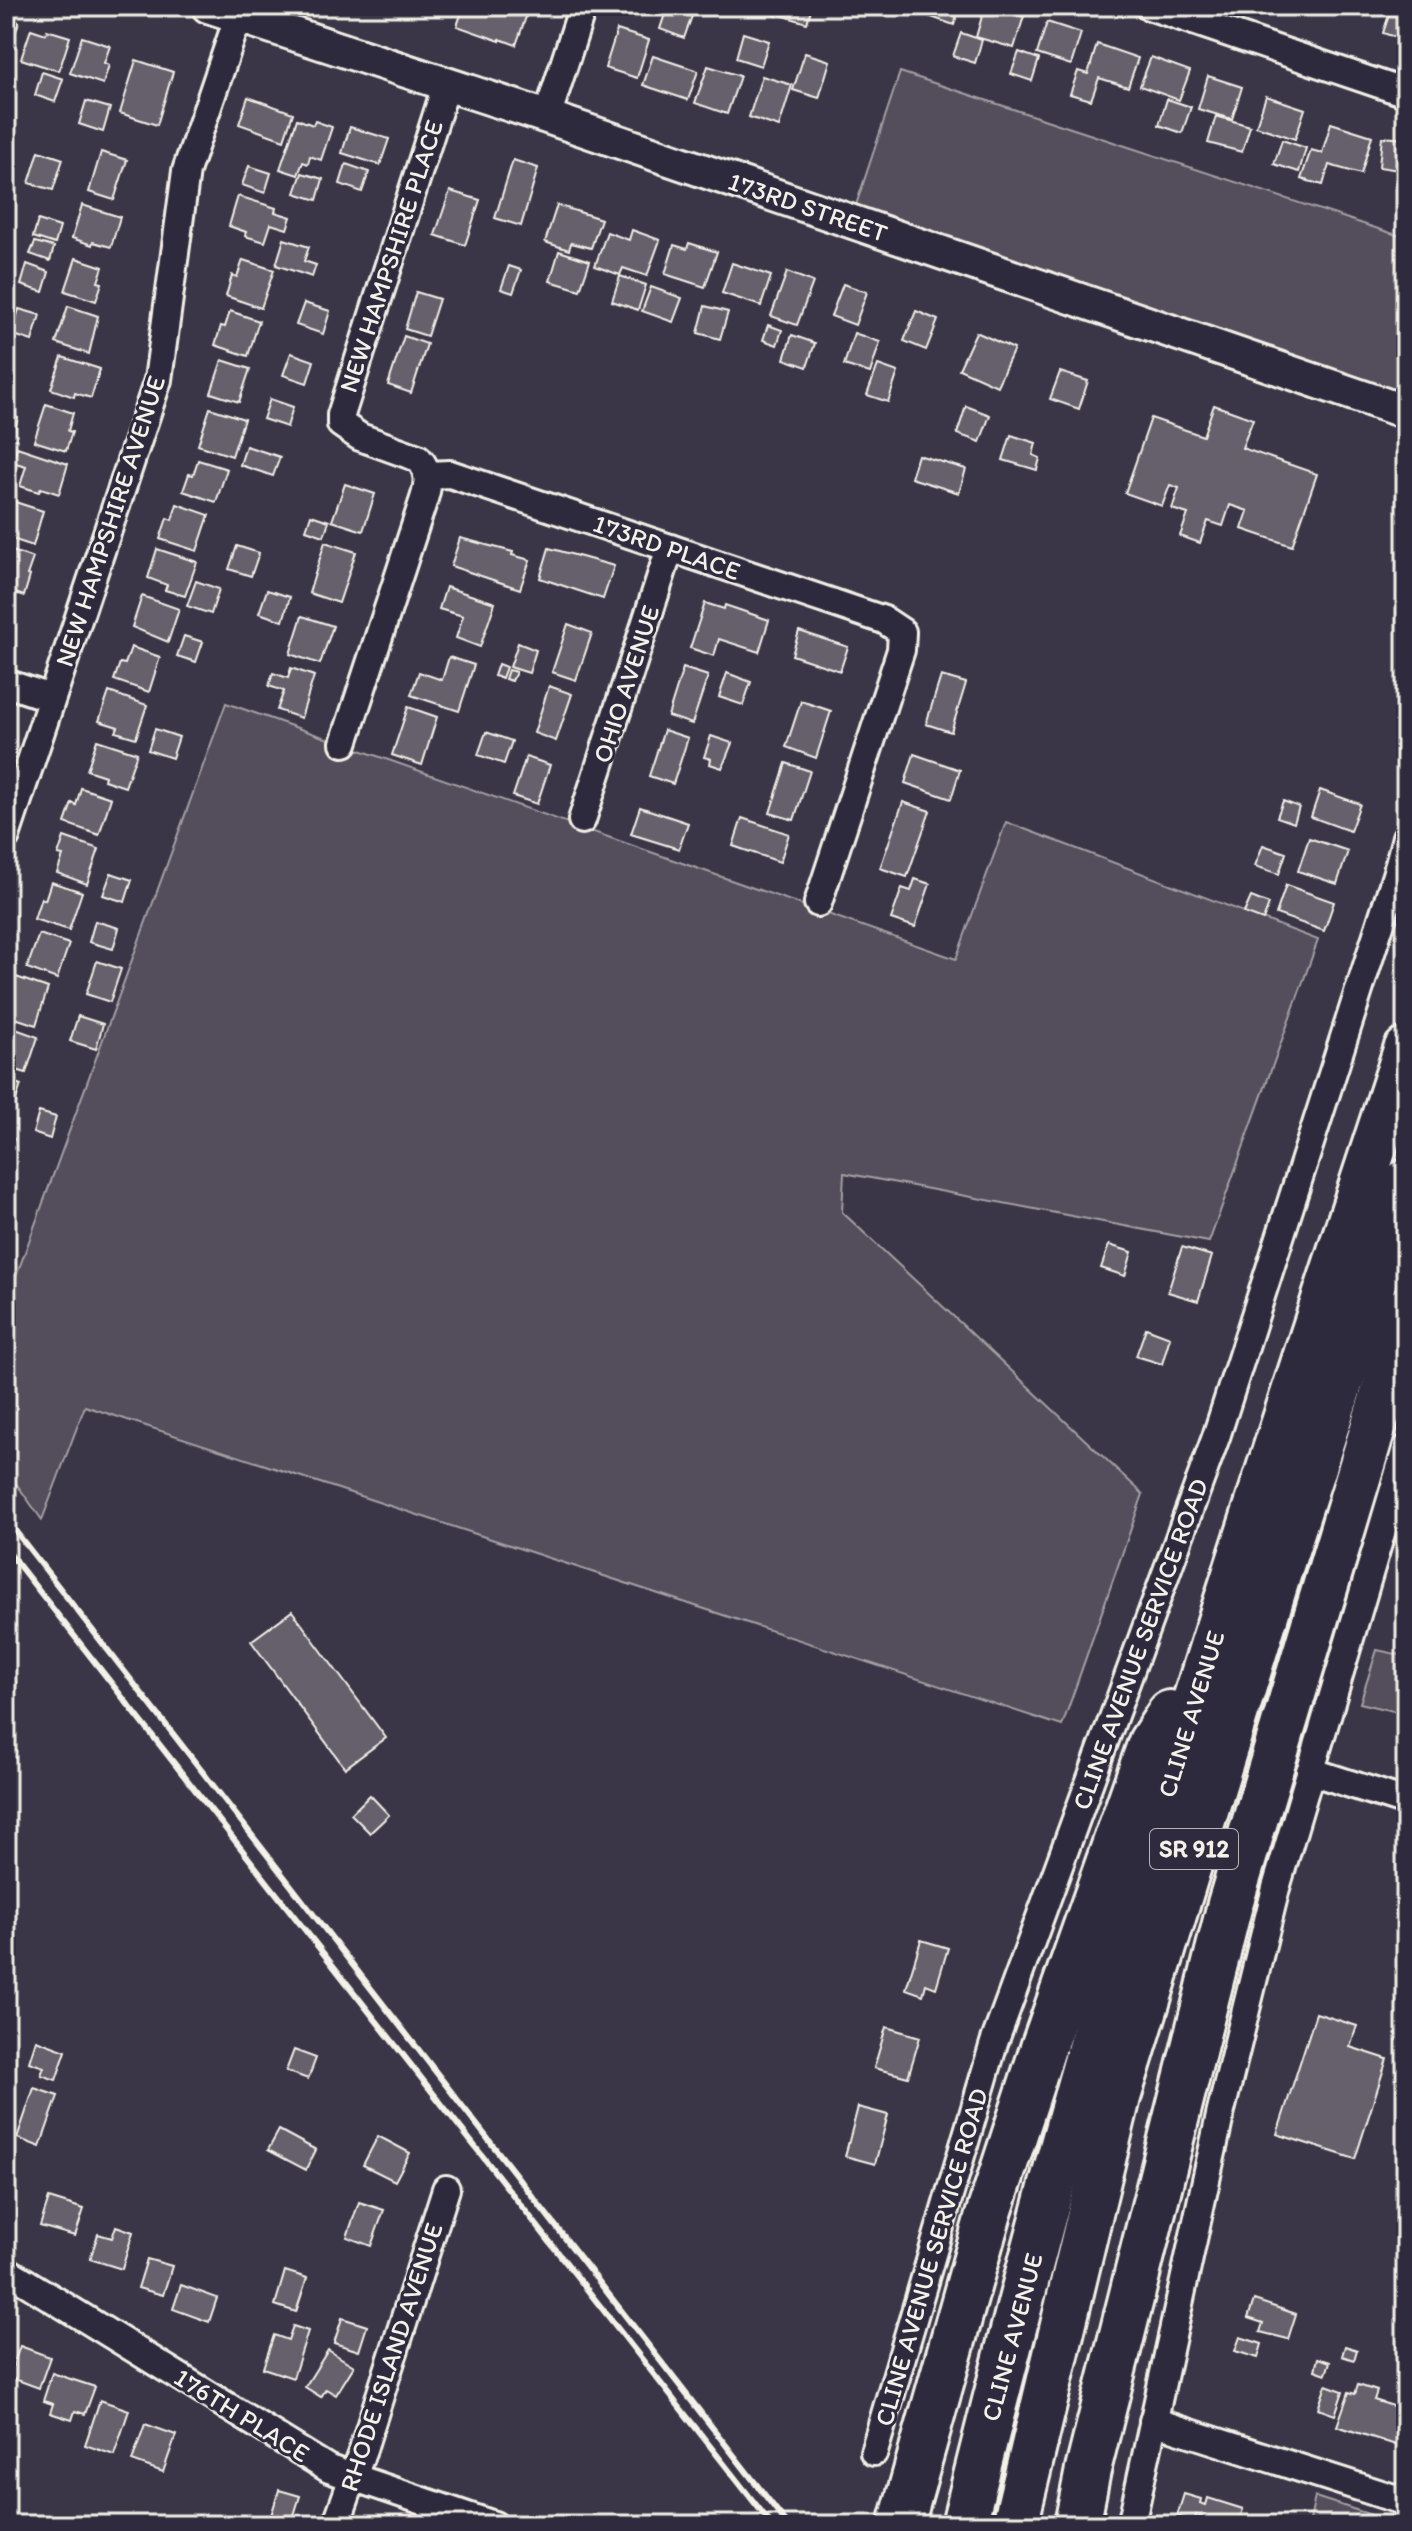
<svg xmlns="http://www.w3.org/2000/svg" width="1412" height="2531" viewBox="0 0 1412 2531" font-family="Itim,sans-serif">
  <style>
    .green { fill: #534e5c; stroke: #a4a0a2; stroke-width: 2 }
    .building { fill: #65616c; stroke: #f4f1e8; stroke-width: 2 }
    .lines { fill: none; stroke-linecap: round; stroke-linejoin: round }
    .minor-casing { stroke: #f4f1e8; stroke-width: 32 }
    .tertiary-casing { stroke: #f4f1e8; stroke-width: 38 }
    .motorway-casing { stroke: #f4f1e8; stroke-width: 50 }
    .minor { stroke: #2f2a3d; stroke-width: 26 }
    .tertiary { stroke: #2f2a3d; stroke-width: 32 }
    .motorway { stroke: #2f2a3d; stroke-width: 44 }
    .rail { stroke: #f4f1e8; stroke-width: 6 }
    .labels { text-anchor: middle; stroke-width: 6; stroke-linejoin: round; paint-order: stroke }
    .shield { fill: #2f2a3d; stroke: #b9b5b5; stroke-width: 2 }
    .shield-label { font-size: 24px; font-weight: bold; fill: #f4f1e8 }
    .street-label { font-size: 26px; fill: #f4f1e8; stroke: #2f2a3d }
  </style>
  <rect width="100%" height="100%" fill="#3b3647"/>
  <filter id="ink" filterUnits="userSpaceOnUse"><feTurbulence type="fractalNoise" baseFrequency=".0125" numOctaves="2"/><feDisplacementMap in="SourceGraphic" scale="16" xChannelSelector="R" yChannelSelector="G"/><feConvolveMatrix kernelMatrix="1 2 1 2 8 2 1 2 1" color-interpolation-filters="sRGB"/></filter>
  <g filter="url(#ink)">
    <!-- green -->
    <g class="green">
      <polygon points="900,72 1406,238 1406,397 854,211"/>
      <polygon points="226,703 956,959 1006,822 1318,940 1209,1242 844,1173 842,1212 1143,1494 1062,1726 85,1406 42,1520 6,1469 6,1304"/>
      <polygon points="1377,1650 1406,1656 1406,1714 1360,1703"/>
      <polygon points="1315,2497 1403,2525 1309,2525"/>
    </g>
    <!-- building -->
    <g class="building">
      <polygon points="464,6 503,6 527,14 516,45 500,39 500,41 457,26"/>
      <polygon points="749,6 780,6 777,16"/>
      <polygon points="784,6 812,6 807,23 781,15"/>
      <polygon points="922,6 960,6 954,25 920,13"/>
      <polygon points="985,6 1024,16 1014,48 976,37"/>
      <polygon points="1259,6 1283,6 1281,13"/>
      <polygon points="1392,6 1406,6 1406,41 1383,33"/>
      <polygon points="667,8 692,16 684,38 660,29"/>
      <polygon points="6,18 19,22 8,54 6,53"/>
      <polygon points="1047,22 1081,33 1071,65 1037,54"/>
      <polygon points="31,29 46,34 47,30 70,37 59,71 21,59"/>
      <polygon points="617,30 649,40 637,78 605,68"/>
      <polygon points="743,33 769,41 761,66 736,58"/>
      <polygon points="961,33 982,40 975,63 953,56"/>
      <polygon points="82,37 110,46 104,63 109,65 103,84 70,73"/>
      <polygon points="1097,44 1138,58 1128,87 1099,78 1091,100 1070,94 1078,71 1088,74"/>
      <polygon points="1019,52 1039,59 1032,81 1011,74"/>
      <polygon points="805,53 830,61 819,98 793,90"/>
      <polygon points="653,56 698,71 688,100 643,85"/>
      <polygon points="1151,57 1190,71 1179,100 1140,86"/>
      <polygon points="136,60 173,72 157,125 120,113"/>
      <polygon points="708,66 740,76 727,114 695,103"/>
      <polygon points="42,72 63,79 55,102 35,95"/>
      <polygon points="762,76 792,85 779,127 749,117"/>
      <polygon points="1208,76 1242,87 1232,119 1198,109"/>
      <polygon points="1266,96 1305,109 1295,139 1256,126"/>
      <polygon points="248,97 293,113 284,140 239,124"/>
      <polygon points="1167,99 1191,107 1182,133 1159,125"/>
      <polygon points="86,101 110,108 103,132 79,124"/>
      <polygon points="1216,116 1250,126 1242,152 1208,143"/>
      <polygon points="297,119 313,125 315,121 332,127 321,160 310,156 308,164 303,162 298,175 280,169"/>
      <polygon points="1331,123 1372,136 1361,174 1329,165 1323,185 1301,179 1311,150 1322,153"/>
      <polygon points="350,127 389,139 380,165 342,153"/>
      <polygon points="1382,137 1406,139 1406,171 1379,167"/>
      <polygon points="1282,140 1306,148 1299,172 1274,164"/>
      <polygon points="39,151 63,159 53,190 29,183"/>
      <polygon points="101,152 127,160 114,200 89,192"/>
      <polygon points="513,160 538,168 521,226 495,218"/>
      <polygon points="346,164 369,172 362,192 340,184"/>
      <polygon points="249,166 271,173 265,193 242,185"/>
      <polygon points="302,173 323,179 317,200 295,193"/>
      <polygon points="450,191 480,200 465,245 435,235"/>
      <polygon points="238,196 276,208 275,212 291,217 287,229 271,224 265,242 245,236 246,232 229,226"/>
      <polygon points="82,205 120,217 111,247 93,242 92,245 72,238"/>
      <polygon points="557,205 601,219 591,248 571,243 569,250 545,242"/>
      <polygon points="38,220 60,227 55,244 33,237"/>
      <polygon points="632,230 660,240 647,276 623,268 620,275 595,266 607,232 629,240"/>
      <polygon points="284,239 309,247 304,261 316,265 312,277 276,265"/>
      <polygon points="35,242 54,247 50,261 30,254"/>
      <polygon points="689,243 717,252 705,287 665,274 674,245 687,249"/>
      <polygon points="559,251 590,261 580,290 550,281"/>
      <polygon points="76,258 103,267 98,282 102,283 96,301 65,291"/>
      <polygon points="243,260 274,270 261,308 226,296 232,275 237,277"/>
      <polygon points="732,263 771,276 761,306 722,293"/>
      <polygon points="27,264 49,272 43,292 21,285"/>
      <polygon points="509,266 521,270 513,293 501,289"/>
      <polygon points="787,272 813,282 797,325 771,316"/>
      <polygon points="620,276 646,285 638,310 612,301"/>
      <polygon points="843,284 867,292 855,325 831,316"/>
      <polygon points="651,287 682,298 673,322 642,311"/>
      <polygon points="416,292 439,299 427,336 405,329"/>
      <polygon points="304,303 330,311 323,334 296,325"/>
      <polygon points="68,306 98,316 89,354 56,343"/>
      <polygon points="705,306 728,312 720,339 698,333"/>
      <polygon points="19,309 40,315 32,341 11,334"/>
      <polygon points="230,311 259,321 248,356 215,345 221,326 225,327"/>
      <polygon points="916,311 938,320 926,350 904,341"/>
      <polygon points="768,325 782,330 777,345 763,340"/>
      <polygon points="976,332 1014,349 997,386 959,369"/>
      <polygon points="854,333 880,342 870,373 844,365"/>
      <polygon points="792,335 815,343 807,367 784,359"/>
      <polygon points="404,336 427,344 411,393 388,385"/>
      <polygon points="291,353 314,361 307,383 283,375"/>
      <polygon points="62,357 100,369 91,398 75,393 74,397 51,389"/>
      <polygon points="222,360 250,369 239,402 211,393"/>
      <polygon points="878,365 898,372 888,402 867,395"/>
      <polygon points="1060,372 1088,381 1079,409 1050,399"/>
      <polygon points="270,399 293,407 287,427 263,419"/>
      <polygon points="46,404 73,413 68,431 72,432 66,451 34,441"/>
      <polygon points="1214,405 1253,419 1242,448 1317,474 1292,546 1242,529 1248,511 1230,505 1223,526 1208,521 1200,543 1180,536 1188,514 1172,509 1179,488 1170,485 1162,506 1125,493 1151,418 1203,436"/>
      <polygon points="966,406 990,415 980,442 957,434"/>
      <polygon points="210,408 244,419 232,456 198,445"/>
      <polygon points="6,414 18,418 12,439 6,437"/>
      <polygon points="1011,435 1036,443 1033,455 1040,458 1037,470 1003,460"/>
      <polygon points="246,446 280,457 273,476 240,465"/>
      <polygon points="17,447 68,464 59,494 41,488 39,492 20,486 26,466 12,462 6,481 6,453 14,456"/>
      <polygon points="918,455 966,469 959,493 911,478"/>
      <polygon points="198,460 227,469 216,502 183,491 189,474 193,475"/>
      <polygon points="345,484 375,494 363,531 332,521"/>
      <polygon points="12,501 43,511 33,546 6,537 6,521"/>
      <polygon points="177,504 209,515 197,551 160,539 167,518 172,520"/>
      <polygon points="311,515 329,521 324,536 306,530"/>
      <polygon points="460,538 513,552 512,555 530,560 520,589 451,566"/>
      <polygon points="325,542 356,552 339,603 309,593"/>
      <polygon points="237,546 259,553 251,576 229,569"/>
      <polygon points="549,548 614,566 603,599 540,578"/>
      <polygon points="6,549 33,558 27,575 30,576 24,596 6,590"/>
      <polygon points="157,549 197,562 185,596 165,590 167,585 148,578"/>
      <polygon points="196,581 219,589 211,614 187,606"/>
      <polygon points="446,587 495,603 480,647 456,638 463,616 439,609"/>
      <polygon points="267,590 290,597 283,621 259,613"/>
      <polygon points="142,596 179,609 168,642 132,627"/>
      <polygon points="705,603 724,609 725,605 769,620 759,652 719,639 714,656 690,648"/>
      <polygon points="6,605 15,608 6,636"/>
      <polygon points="302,616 333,626 320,664 290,654"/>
      <polygon points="568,624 592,633 576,680 552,672"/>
      <polygon points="799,631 848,647 840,671 792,655"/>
      <polygon points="184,636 203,642 196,662 177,656"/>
      <polygon points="518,643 536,650 529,673 510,667"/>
      <polygon points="131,647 160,657 149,692 114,680 120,663 125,664"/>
      <polygon points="449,657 474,665 459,711 411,695 419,672 442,680"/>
      <polygon points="498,664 506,667 502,678 494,676"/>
      <polygon points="291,668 314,676 301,718 277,710 284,691 269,686 273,673 288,678"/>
      <polygon points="683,668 708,676 692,724 668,716"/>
      <polygon points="508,670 516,672 512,681 505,679"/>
      <polygon points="727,673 751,682 743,705 719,697"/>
      <polygon points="941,676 966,683 951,732 926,724"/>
      <polygon points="549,686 572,694 556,741 534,733"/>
      <polygon points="109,692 147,705 136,738 116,732 118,727 99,721"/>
      <polygon points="801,701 831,711 816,758 786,747"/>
      <polygon points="408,707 437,717 422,765 392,755"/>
      <polygon points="155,729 179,737 172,758 148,750"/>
      <polygon points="664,730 688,738 673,784 649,776"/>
      <polygon points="486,732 512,741 504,764 478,755"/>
      <polygon points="711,736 732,743 722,768 710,764 711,759 704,757"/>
      <polygon points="97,740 137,753 125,787 104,780 105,776 87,770"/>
      <polygon points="914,754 960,770 951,799 905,783"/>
      <polygon points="526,757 550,765 537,804 513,796"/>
      <polygon points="786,763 810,771 794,820 770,813"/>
      <polygon points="81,788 111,798 99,835 65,823 72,803 76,805"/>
      <polygon points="1320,790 1360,804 1350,831 1311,817"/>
      <polygon points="1283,801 1299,807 1294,823 1277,817"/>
      <polygon points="903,802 930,811 907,877 880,868"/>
      <polygon points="640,807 688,823 679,849 631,834"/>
      <polygon points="742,818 789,834 780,862 733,846"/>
      <polygon points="64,837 99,849 87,884 57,873 63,856 58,855"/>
      <polygon points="1309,838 1348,851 1337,884 1298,871"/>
      <polygon points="1263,845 1286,853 1279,874 1255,866"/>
      <polygon points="111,873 132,880 125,902 103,895"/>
      <polygon points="915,879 930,884 915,927 891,919 902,888 911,891"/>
      <polygon points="51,882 82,892 69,930 34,919 41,898 45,900"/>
      <polygon points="1286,885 1334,902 1324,931 1276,914"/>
      <polygon points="1251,897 1269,904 1263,920 1244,913"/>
      <polygon points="95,921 119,928 113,949 89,942"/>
      <polygon points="39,934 69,944 57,979 27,968"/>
      <polygon points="97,961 121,969 110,1002 86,994"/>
      <polygon points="16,977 48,988 36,1025 6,1015 6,1007"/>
      <polygon points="78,1016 103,1024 96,1049 70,1041"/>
      <polygon points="10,1027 38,1037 26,1073 6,1067 6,1037"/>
      <polygon points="6,1080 21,1085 10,1117 6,1116"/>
      <polygon points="39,1112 56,1117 50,1139 33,1133"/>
      <polygon points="6,1137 14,1139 7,1158 6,1157"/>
      <polygon points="6,1215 13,1217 6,1240"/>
      <polygon points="1109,1245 1132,1252 1125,1276 1101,1268"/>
      <polygon points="1182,1247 1212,1256 1198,1301 1168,1292"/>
      <polygon points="1146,1328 1170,1337 1162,1364 1136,1356"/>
      <polygon points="292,1611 386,1738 345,1768 251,1641"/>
      <polygon points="6,1680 16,1683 8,1706 6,1705"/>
      <polygon points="370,1795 389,1815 370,1833 351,1814"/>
      <polygon points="921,1940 948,1948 936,1988 926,1984 923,1995 906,1989"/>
      <polygon points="1316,2013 1357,2026 1350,2047 1387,2059 1355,2159 1277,2134"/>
      <polygon points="886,2027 920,2037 908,2077 874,2068"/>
      <polygon points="36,2040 66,2051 56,2080 41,2075 44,2067 29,2062"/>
      <polygon points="294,2050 316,2058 308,2079 286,2071"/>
      <polygon points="34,2088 58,2096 40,2147 17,2138"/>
      <polygon points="858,2107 888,2115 875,2164 845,2156"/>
      <polygon points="279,2130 316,2150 306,2170 268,2150"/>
      <polygon points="378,2136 410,2153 395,2181 363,2165"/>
      <polygon points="49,2198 84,2209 75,2236 40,2226"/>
      <polygon points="359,2202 384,2210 371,2246 347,2237"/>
      <polygon points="116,2226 133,2232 122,2269 90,2259 98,2234 112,2238"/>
      <polygon points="147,2259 172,2266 163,2295 138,2288"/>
      <polygon points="285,2271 307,2278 296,2312 275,2305"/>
      <polygon points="181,2285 217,2298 209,2322 173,2309"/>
      <polygon points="1254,2300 1296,2314 1288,2339 1260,2332 1263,2323 1248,2318"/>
      <polygon points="342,2318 367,2326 359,2351 334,2343"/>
      <polygon points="293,2326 308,2331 293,2378 263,2368 274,2335 288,2340"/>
      <polygon points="1240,2337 1262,2344 1258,2358 1235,2351"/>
      <polygon points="20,2346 50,2357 39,2388 9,2377"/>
      <polygon points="1345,2346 1357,2350 1354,2360 1342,2356"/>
      <polygon points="328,2350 354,2366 336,2395 326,2389 321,2397 305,2387"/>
      <polygon points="1318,2358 1330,2362 1326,2374 1315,2370"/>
      <polygon points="52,2373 95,2387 85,2414 75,2411 72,2420 50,2413 53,2404 43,2401"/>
      <polygon points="1326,2385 1343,2391 1335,2415 1318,2409"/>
      <polygon points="1358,2385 1377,2391 1374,2400 1406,2410 1406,2427 1399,2446 1337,2426 1349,2392 1355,2394"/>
      <polygon points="100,2400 129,2410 114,2455 85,2445"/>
      <polygon points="145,2424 176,2435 163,2472 132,2461"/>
      <polygon points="279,2490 300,2496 291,2525 269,2522"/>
      <polygon points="1184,2494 1201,2499 1200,2503 1206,2505 1208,2498 1243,2509 1238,2525 1199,2525 1202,2517 1196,2515 1194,2521 1177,2516"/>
    </g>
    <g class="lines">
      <defs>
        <g id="minor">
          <polyline points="1149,6 1406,93"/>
          <polyline points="547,117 583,6"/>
          <polyline points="428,475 450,474 884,620 902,632 901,650 818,903"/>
          <polyline points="6,683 51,698"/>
          <path d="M344 743 424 499C429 483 430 471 418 458L360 437 341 424V415L446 86"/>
          <polyline points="582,820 670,548"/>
          <polyline points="6,836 158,380 186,171 242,6"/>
          <polyline points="1310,1771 1406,1802"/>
          <polyline points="6,2270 329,2469 494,2525"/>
          <polyline points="1153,2421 1406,2502"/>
          <polyline points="874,2452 994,2043 1216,1437 1396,875 1406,837"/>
          <polyline points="336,2525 363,2449 446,2189"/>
          <polyline points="1131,2525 1221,2111 1276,1888 1406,1449"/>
        </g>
        <polyline id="tertiary" points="208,6 547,117 1406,412"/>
        <g id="motorway">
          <polyline points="901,2525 988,2216 1044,2045 1151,1742 1170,1713"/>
          <path d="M964 2525C1009 2342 1057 2160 1110 1979 1202 1667 1305 1359 1406 1050"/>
          <polyline points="1015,2525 1118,2097 1282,1562 1406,1182"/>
          <polyline points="1077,2525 1088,2470 1230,1904 1382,1398 1406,1310"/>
        </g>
      </defs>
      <!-- minor casing -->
      <use href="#minor" class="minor-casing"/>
      <!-- tertiary casing -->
      <use href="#tertiary" class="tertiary-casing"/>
      <!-- motorway casing -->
      <use href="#motorway" class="motorway-casing"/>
      <!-- minor -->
      <use href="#minor" class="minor"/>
      <!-- tertiary -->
      <use href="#tertiary" class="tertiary"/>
      <!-- motorway -->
      <use href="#motorway" class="motorway"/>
      <!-- rail -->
      <g class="rail">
        <polyline points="6,1519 788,2525"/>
        <polyline points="6,1549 772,2525"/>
      </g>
    </g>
  </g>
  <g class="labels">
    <!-- shield labels -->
    <rect class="shield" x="1150" y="1829" width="88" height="40" rx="6"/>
    <g class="shield-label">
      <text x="1194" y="1857">SR 912</text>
    </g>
    <!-- street labels -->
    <g class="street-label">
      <text transform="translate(808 207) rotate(19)" y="9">173RD STREET</text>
      <text transform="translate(391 256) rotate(-72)" y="9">NEW HAMPSHIRE PLACE</text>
      <text transform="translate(110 521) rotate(-72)" y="9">NEW HAMPSHIRE AVENUE</text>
      <text transform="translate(667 547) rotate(19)" y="9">173RD PLACE</text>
      <text transform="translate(626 684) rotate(-72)" y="9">OHIO AVENUE</text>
      <text transform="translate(1140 1644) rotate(-70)" y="9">CLINE AVENUE SERVICE ROAD</text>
      <text transform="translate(1191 1714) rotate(-73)" y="9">CLINE AVENUE</text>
      <text transform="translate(931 2257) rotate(-74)" y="9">CLINE AVENUE SERVICE ROAD</text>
      <text transform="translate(1012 2337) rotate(-75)" y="9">CLINE AVENUE</text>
      <text transform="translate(391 2357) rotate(-72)" y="9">RHODE ISLAND AVENUE</text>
      <text transform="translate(242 2415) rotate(32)" y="9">176TH PLACE</text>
    </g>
  </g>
  <!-- margin -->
  <rect width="1412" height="2531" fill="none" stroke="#2f2a3d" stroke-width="32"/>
  <rect x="16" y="16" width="1380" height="2499" fill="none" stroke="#f4f1e8" stroke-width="3" filter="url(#ink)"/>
</svg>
